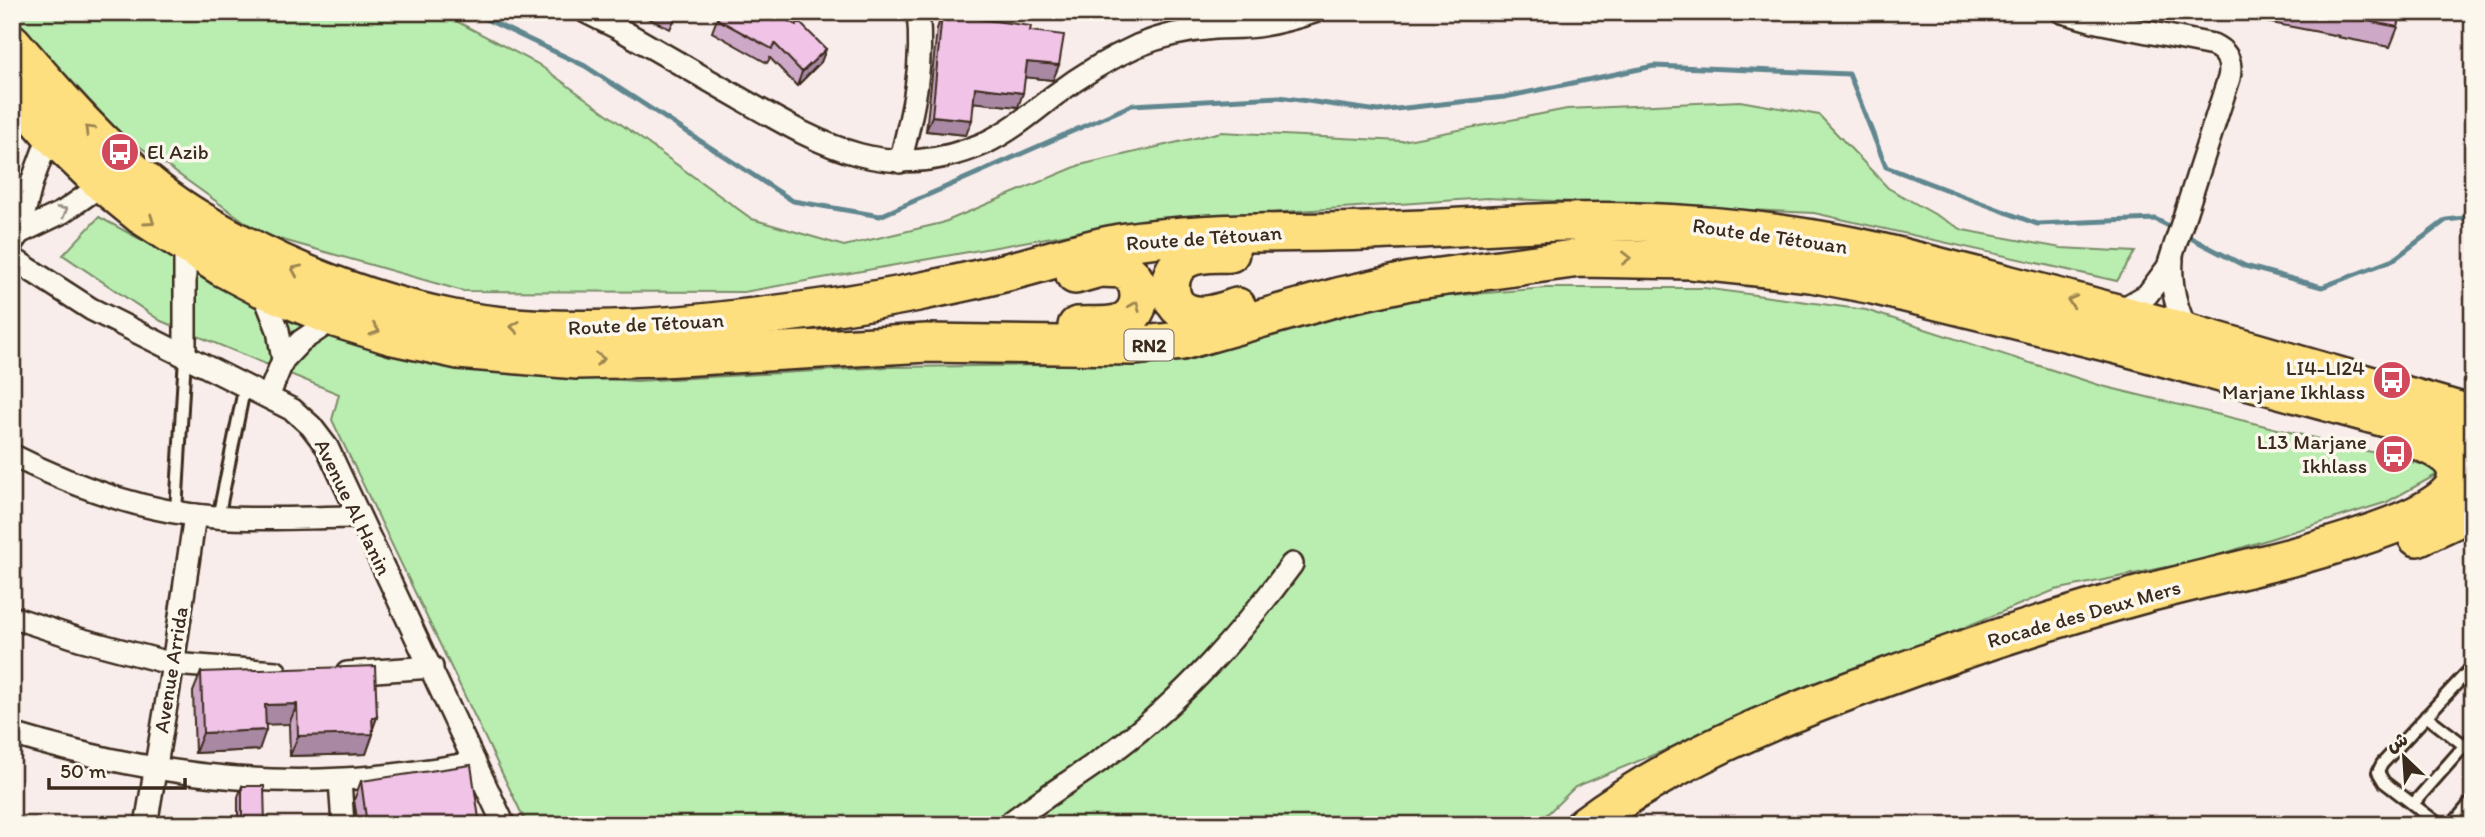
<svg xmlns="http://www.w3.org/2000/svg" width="2485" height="837" viewBox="0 0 2485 837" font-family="Itim,'Playpen Sans Arabic',sans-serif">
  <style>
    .green { fill: #b9eeb0; stroke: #7a8c67; stroke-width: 2 }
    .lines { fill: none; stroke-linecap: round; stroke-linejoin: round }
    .stream { stroke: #61878f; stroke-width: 5 }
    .lane-casing { stroke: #3b2a1e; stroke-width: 16 }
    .street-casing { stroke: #3b2a1e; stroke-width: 26 }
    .highway-casing { stroke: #3b2a1e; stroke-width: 42 }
    .lane { stroke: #fbf7ec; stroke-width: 10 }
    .street { stroke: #fbf7ec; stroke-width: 21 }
    .highway { stroke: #fedf80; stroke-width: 37 }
    .wall { fill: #cea8c7; stroke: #3b2a1e; stroke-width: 2 }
    .shaded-wall { fill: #a888a2; stroke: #3b2a1e; stroke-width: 2 }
    .building { fill: #f0c3e7; stroke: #3b2a1e; stroke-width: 2 }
    .oneway { stroke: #9c844f }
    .oneway2 { stroke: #9b9085 }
    .labels { text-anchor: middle; stroke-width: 7; stroke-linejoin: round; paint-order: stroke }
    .shield { fill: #fbf7ec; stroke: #75685c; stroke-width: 2 }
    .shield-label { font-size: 19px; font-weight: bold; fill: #3b2a1e }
    .poi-label { font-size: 21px; fill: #3b2a1e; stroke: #fbf7ec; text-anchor: end }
    .street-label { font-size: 21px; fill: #3b2a1e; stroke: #fbf7ec }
  </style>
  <rect width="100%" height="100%" fill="#f9edeb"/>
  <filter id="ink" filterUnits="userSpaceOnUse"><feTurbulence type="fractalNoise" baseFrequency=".0143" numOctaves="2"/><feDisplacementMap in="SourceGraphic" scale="14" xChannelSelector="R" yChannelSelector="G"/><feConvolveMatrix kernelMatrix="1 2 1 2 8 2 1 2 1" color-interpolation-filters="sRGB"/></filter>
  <g filter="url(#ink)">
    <!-- green -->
    <g class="green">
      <polygon points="12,12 439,12 538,64 752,219 844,246 942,223 1080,165 1221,132 1402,141 1567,109 1740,101 1819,115 1888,188 1963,230 2061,248 2135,252 2117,281 1814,213 1487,198 1136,222 744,292 463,291 262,234 118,131 12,17"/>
      <polygon points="99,217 281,315 456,369 636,381 888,367 1145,364 1377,302 1546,288 1704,288 1866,310 2102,386 2445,470 2387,502 2206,559 2055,590 1575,787 1536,825 527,825 332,420 339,394 161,321 63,255"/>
    </g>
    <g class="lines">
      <!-- stream -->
      <g class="stream">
        <polyline points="471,12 585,66 793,201 880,216 1132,105 1279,97 1378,111 1505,97 1654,66 1849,74 1886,167 2037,224 2155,219 2175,229"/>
        <polyline points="2183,234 2245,266 2322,287 2393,260 2446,220 2473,217"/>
      </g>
      <defs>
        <g id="lane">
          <polyline points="176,512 185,356"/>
          <polyline points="218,518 245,385"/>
          <polyline points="2426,716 2473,752"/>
          <polyline points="2413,804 2473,736"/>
          <polyline points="2440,825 2384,782 2378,772 2382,764 2473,666"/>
          <polyline points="2452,825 2473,800"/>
        </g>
        <g id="street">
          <path d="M586 12 616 27C656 50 696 73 736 96 820 144 887 186 985 143 1011 131 1033 112 1055 95 1080 76 1108 59 1137 46 1161 36 1189 30 1215 28 1229 27 1243 28 1257 26 1277 23 1295 18 1314 12"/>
          <path d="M2062 12 2097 22 2213 45C2228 52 2232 63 2229 78L2168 267 2147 295 2117 312"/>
          <path d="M900 162C913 112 924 64 918 12"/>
          <polyline points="19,233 63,212 103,184"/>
          <polyline points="12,243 19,233 32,182 50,133"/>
          <polyline points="12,258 91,309 293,410 311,426 327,447 504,825"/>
          <path d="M2172 259C2170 286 2176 310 2189 333"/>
          <polyline points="262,289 278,330 283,360"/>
          <polyline points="185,356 185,245"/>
          <polyline points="268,397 283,360 301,341 335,318"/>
          <path d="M12 455C75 487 145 512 215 517 262 521 312 517 359 517"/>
          <polyline points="12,617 79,639 173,664 276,672"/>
          <polyline points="347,673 432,667"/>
          <path d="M12 734C118 766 232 786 343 779 388 777 431 770 475 763"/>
          <polyline points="340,780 343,825"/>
          <polyline points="146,825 173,664 195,515"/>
          <path d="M1007 825C1042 798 1081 775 1116 749 1182 700 1244 630 1292 564"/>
        </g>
        <g id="highway">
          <path d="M12 43C57 96 102 148 157 191 194 220 238 243 281 263 336 288 393 307 453 319 547 336 643 330 738 319 798 312 858 304 918 292 952 285 986 278 1019 269 1053 260 1086 249 1120 243 1201 230 1284 234 1366 231 1457 229 1548 219 1639 222 1700 224 1760 230 1820 240 1884 251 1947 269 2010 285 2165 324 2319 371 2473 415"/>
          <polyline points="12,89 50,133 103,184 141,215 222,267 262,288 335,318 393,336 458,350 577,360 661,358 927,343 1133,346 1182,341 1341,296 1410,281 1580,258 1691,260 1811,273 1873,285 2122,346 2473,442"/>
          <path d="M1230 253C1215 254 1199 252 1186 259 1165 270 1165 305 1188 313 1204 319 1221 312 1237 307"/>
          <path d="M1075 275 1100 268 1124 269C1146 283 1144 317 1117 324 1104 327 1090 325 1077 326"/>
          <polyline points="2417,537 2473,511"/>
          <path d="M1585 825C1671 761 1772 719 1873 682 1962 649 2052 619 2144 594 2227 572 2313 556 2393 525 2414 517 2469 494 2454 465 2446 450 2424 444 2410 437"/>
        </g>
      </defs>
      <!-- lane casing -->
      <use href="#lane" class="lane-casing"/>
      <!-- street casing -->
      <use href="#street" class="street-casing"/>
      <!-- highway casing -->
      <use href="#highway" class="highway-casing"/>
      <!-- lane -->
      <use href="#lane" class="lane"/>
      <!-- street -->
      <use href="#street" class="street"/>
      <!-- highway -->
      <use href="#highway" class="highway"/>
    </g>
    <!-- wall -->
    <g class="wall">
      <polygon points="635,12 678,12 670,29"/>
      <polygon points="2214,12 2401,12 2398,27 2390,47 2338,37 2339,36"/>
      <polygon points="942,14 1030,31 1053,80 1025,77 1018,107 974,102 966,135 926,131 937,29"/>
      <polygon points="717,19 826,49 821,62 797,86 770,58 767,63 712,32"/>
      <polygon points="201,672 377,717 373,728 373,734 366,754 290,756 289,724 266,724 259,750 195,753 193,692"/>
      <polygon points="361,781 480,825 358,825 354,800"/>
      <polygon points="242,786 265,825 238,825 238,797"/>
    </g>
    <!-- shaded-wall -->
    <g class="shaded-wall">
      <polygon points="826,49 821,62 797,86 802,72"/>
      <polygon points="1027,62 1059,65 1053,80 1021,77"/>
      <polygon points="975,87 1023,93 1018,107 970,102"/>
      <polygon points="932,116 972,120 966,135 926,131"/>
      <polygon points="297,704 289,724 258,725 265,705"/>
      <polygon points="377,717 371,734 373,734 366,754 290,756 298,736"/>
      <polygon points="266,730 259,750 195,753 203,733"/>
    </g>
    <!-- building -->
    <g class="building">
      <polygon points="721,12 772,12 796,25 799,22 826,49 802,72 775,44 772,49 717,19"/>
      <polygon points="2328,12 2401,12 2398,27 2346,17 2346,16"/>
      <polygon points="942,14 1031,26 1030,31 1064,35 1059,65 1027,62 1023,93 975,87 972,120 932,116"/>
      <polygon points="375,666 377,717 372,718 373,734 298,736 297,704 265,705 266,730 203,733 201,672"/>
      <polygon points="471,765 480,825 367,825 361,781"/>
      <polygon points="242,786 264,786 265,825 242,825"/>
    </g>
    <!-- one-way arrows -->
    <defs><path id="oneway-chevron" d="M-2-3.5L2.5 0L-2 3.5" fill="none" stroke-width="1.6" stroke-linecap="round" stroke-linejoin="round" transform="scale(1.75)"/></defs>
    <g class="oneway">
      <use href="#oneway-chevron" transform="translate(89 130) rotate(-135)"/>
      <use href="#oneway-chevron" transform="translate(150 221) rotate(35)"/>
      <use href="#oneway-chevron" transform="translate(1626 258)"/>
      <use href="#oneway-chevron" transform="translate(296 270) rotate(-156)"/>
      <use href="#oneway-chevron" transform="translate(2072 301) rotate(-166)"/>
      <use href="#oneway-chevron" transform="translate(1135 306) rotate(-66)"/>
      <use href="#oneway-chevron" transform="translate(515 327) rotate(-173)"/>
      <use href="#oneway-chevron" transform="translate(375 330) rotate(17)"/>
      <use href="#oneway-chevron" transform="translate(600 359) rotate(-1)"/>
    </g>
    <use class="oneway2" href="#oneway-chevron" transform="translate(63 211) rotate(-30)"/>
  </g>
  <!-- icons -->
  <defs>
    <symbol id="bus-disc" viewBox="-11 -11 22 22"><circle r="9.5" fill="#d1495b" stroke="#fbf7ec"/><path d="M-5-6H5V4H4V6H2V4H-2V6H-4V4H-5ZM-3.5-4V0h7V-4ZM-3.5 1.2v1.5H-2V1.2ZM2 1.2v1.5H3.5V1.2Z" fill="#fff"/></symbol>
  </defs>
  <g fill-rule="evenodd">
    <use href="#bus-disc" x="98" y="130" width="44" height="44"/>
    <use href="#bus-disc" x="2370" y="358" width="44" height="44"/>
    <use href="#bus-disc" x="2372" y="432" width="44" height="44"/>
  </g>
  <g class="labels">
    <!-- shield labels -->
    <rect class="shield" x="1124.5" y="329.5" width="49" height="31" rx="5"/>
    <g class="shield-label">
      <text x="1149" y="352">RN2</text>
    </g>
    <!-- poi labels -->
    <g class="poi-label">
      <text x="147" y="159" text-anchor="start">El Azib</text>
      <text x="2365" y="375">LI4-LI24<tspan x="2365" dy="24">Marjane Ikhlass</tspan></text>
      <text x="2367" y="449">L13 Marjane<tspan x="2367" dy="24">Ikhlass</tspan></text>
    </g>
    <!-- street labels -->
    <g class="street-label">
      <text transform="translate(1770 236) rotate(8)" y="7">Route de Tétouan</text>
      <text transform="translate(1204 238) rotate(-4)" y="7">Route de Tétouan</text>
      <text transform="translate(646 324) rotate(-3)" y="7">Route de Tétouan</text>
      <text transform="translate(353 507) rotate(64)" y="7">Avenue Al Hanin</text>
      <text transform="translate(2084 614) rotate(-16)" y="7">Rocade des Deux Mers</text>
      <text transform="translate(171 670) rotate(-81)" y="7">Avenue Arrida</text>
    </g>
  </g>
  <!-- margin -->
  <rect width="2485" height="837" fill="none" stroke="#fbf7ec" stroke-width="42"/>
  <rect x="21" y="21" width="2443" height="795" fill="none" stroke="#3b2a1e" stroke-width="2.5" filter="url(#ink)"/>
  <!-- north arrow -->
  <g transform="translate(2404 757) rotate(335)" stroke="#fbf7ec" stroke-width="5" paint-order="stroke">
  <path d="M0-5L12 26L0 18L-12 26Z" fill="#3b2a1e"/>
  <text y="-10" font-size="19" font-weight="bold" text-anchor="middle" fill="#3b2a1e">ش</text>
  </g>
  <!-- scale -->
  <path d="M49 778v10h136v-10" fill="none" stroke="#3b2a1e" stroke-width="3.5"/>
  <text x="60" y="778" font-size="21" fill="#3b2a1e" stroke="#fbf7ec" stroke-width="5" paint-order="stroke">50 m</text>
</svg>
